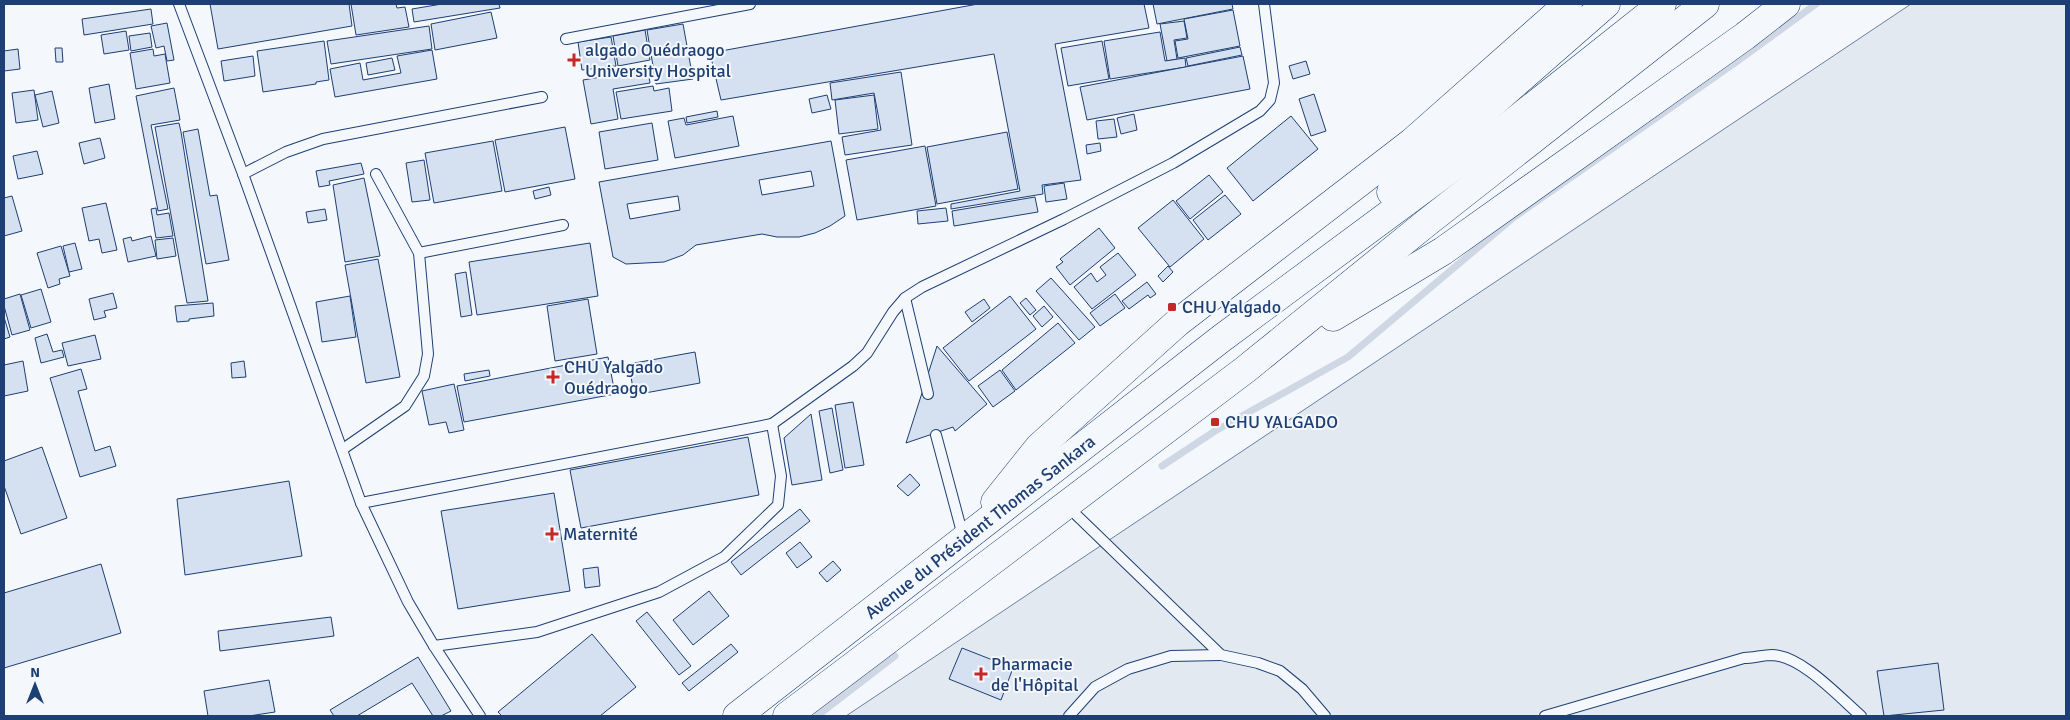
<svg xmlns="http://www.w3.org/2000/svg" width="2070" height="720" viewBox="0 0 2070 720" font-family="Signika,sans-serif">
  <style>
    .green { fill: #e3e9f0; stroke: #687fa3 }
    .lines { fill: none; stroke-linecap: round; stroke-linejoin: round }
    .stream { stroke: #cfd7e4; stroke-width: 7 }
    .building { fill: #d5e0f0; stroke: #1d3f73; fill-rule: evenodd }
    .service-casing { stroke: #1d3f73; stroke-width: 12 }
    .trunk-casing { stroke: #1d3f73; stroke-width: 29 }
    .service { stroke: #f4f7fb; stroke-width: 10 }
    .trunk { stroke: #f4f7fb; stroke-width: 28 }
    .poi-dot { fill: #c62828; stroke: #f4f7fb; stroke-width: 2 }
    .labels { text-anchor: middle; stroke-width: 4; stroke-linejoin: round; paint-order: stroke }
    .poi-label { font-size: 18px; fill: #1d3f73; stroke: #f4f7fb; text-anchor: start }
    .street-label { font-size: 18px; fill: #1d3f73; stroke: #f4f7fb }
  </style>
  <rect width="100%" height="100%" fill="#f4f7fb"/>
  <!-- green -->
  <polygon class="green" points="1911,4 2066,4 2066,716 846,716"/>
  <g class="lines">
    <!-- stream -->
    <g class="stream">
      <polyline points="1162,466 1215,431 1348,357 1513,218 1735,63 1816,4"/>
      <polyline points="817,716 895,656"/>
    </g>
  </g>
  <!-- building -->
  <g class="building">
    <polygon points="210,4 349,4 352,26 218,49"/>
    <polygon points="351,4 396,4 397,8 405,7 409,27 356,35"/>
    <polygon points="442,4 499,4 500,8 414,22 412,9"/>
    <polygon points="978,4 1144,4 1149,28 1055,44 1081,180 1042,185 1043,194 951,209 951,204 1020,191 994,54 721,100 710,53"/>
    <polygon points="1153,4 1232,4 1233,9 1157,24"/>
    <polygon points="151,9 153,24 84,35 82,19"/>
    <polygon points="1233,10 1240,46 1178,58 1175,41 1188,39 1184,19"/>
    <polygon points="491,12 497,38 435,50 431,24"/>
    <polygon points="1184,21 1187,38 1174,40 1177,59 1167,61 1160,24"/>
    <polygon points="167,23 174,60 167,61 164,46 156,48 151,26"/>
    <polygon points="683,24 693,79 656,84 647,30"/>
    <polygon points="429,26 432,49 331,64 327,41"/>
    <polygon points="645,30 650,60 618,66 613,36"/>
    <polygon points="126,31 129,50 104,54 101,35"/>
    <polygon points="1160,32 1165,61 1185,58 1186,67 1110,79 1104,41"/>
    <polygon points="150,33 152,47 131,51 129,36"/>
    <polygon points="611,37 616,66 582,70 578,42"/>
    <polygon points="324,41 329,80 316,82 316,84 263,92 257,51"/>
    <polygon points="1102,41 1109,79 1068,86 1061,48"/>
    <polygon points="1240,47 1242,55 1188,66 1186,58"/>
    <polygon points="55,48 62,48 63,62 56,62"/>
    <polygon points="18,49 20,69 4,71 4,51"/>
    <polygon points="153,49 154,56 165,54 170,83 136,89 130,53"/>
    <polygon points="432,50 437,79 335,97 330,69 360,63 363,80 401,73 397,56"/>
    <polygon points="253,56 255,76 224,81 221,61"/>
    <polygon points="1243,56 1250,89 1087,120 1080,87"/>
    <polygon points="392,58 395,70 368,75 366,63"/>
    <polygon points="1306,61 1310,74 1293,79 1289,66"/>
    <polygon points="648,69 650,83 613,89 618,119 591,124 583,80"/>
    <polygon points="901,72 912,145 845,155 842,137 881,130 874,93 832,100 830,83"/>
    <polygon points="109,84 115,119 95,123 89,88"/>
    <polygon points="653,86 654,91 669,88 672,111 621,119 616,92"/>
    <polygon points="174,88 180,120 151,125 168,209 158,211 136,96"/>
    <polygon points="34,90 38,120 16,123 12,93"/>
    <polygon points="52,91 59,123 43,127 35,95"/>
    <polygon points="1314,94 1326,131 1311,136 1299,99"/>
    <polygon points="827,95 831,109 812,113 809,99"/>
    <polygon points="874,95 878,129 839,134 835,100"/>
    <polygon points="717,111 718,117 687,123 686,117"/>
    <polygon points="1134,114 1137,130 1121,134 1117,118"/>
    <polygon points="733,116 739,146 675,158 668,121 684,118 686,125"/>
    <polygon points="1291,116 1318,149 1253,201 1227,168"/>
    <polygon points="1114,119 1117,137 1098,139 1096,121"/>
    <polygon points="179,123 181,132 208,301 187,303 155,127"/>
    <polygon points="652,123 658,160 605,169 599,132"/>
    <polygon points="565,127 575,179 505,192 495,140"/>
    <polygon points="198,129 210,196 217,195 229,260 206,264 183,132"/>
    <polygon points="1007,132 1018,189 937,204 927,147"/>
    <polygon points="100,138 105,158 84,164 79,143"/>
    <polygon points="493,141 502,191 434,203 425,153"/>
    <path d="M831 141 845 216 830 226 815 233 799 237H777L762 234 696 245 683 255 664 262 626 264 613 257 599 182ZM811 171 814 186 762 195 759 180ZM678 196 680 210 630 219 627 204Z"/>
    <polygon points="1100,143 1101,151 1087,154 1086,145"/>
    <polygon points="925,146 936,206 857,220 846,160"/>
    <polygon points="37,151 43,174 18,179 13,156"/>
    <polygon points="424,160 430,200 412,202 406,163"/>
    <polygon points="361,163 364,174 329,181 330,185 319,187 316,171"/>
    <polygon points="1209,175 1223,192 1190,219 1176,201"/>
    <polygon points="364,178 380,256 345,262 333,185"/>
    <polygon points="1064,183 1067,199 1046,202 1044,186"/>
    <polygon points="549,187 551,195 535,199 533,191"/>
    <polygon points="1225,195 1241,214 1208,240 1193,220"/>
    <polygon points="12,196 22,231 4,236 4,198"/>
    <polygon points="1035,197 1038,212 954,226 952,211"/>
    <polygon points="1173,200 1204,239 1170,267 1138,228"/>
    <polygon points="106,203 117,250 102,253 99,239 89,241 82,208"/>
    <polygon points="156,208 157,215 169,213 173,236 156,238 151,209"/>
    <polygon points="946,208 948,221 918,224 917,211"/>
    <polygon points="325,209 327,220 308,223 306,212"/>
    <polygon points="1099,228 1115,248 1070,285 1056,267 1063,262 1060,259"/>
    <polygon points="151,236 156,256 128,262 123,239 131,237 132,241"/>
    <polygon points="173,238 176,256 157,259 155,240"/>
    <polygon points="75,243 82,269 69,272 63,246"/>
    <polygon points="590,243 598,296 477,315 469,262"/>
    <polygon points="61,246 70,276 59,279 60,284 48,288 37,253"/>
    <polygon points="1118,253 1136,275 1092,309 1074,287 1091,273 1097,282 1106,275 1100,267"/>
    <polygon points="378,259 400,377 366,383 345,265"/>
    <polygon points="1168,266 1173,272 1163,282 1158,276"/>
    <polygon points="466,272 472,315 461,317 455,274"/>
    <polygon points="1051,278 1095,327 1079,340 1036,291"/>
    <polygon points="1147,282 1156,294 1150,298 1148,295 1129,309 1122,301"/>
    <polygon points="41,289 51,322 31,328 21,295"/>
    <polygon points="113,293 117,308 104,311 106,317 94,320 89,299"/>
    <polygon points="20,294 30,330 12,335 4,306 4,299"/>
    <polygon points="1115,294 1125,308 1100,326 1090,313"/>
    <polygon points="350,296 356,337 322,342 316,302"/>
    <polygon points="1010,296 1036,329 969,381 943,348"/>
    <polygon points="1026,298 1036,310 1030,315 1020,303"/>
    <polygon points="588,299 597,354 555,361 547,306"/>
    <polygon points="984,299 990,308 972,322 965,312"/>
    <polygon points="213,303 214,316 189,319 189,321 177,322 175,306"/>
    <polygon points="1044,306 1053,317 1042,327 1033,316"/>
    <polygon points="4,317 10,337 4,339"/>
    <polygon points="1058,323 1075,343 1016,390 1002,370"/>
    <polygon points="47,334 53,352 62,350 64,357 41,363 35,338"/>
    <polygon points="95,335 101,359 68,366 62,343"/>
    <polygon points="937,346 987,404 955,431 953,427 906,443"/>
    <polygon points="695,352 700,383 634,395 629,364"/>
    <polygon points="608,357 615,394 464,422 457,386"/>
    <polygon points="23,361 28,391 4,396 4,365"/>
    <polygon points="244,361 246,377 232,378 231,363"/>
    <polygon points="81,369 87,389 78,391 95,451 110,446 116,466 80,477 50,378"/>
    <polygon points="489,370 490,376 465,381 464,374"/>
    <polygon points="1000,370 1015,391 993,407 978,386"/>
    <polygon points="454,384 464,430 449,433 446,422 429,425 422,391"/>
    <polygon points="853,402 864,465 845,468 835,405"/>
    <polygon points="832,408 843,470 830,473 819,411"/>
    <polygon points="811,414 822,480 792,485 784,438"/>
    <polygon points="748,437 759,495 581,528 570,470"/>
    <polygon points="42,447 67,518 21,534 4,486 4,461"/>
    <polygon points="910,474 920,485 908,496 897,486"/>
    <polygon points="289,481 302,556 185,575 177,499"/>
    <polygon points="554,493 570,591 458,609 441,511"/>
    <polygon points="800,509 810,521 741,575 731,562"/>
    <polygon points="800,542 812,557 797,568 786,553"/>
    <polygon points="833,561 841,570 827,582 819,573"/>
    <polygon points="101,564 121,633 4,668 4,593"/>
    <polygon points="598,567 600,586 585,588 583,569"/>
    <polygon points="709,591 729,616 693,645 673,620"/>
    <polygon points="647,612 691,666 679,675 636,621"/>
    <polygon points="331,617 334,636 220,651 218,631"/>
    <polygon points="592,634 636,687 600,716 502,716 498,712"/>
    <polygon points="731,644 738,652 689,691 682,683"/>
    <polygon points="962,648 1013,668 1001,700 949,679"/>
    <polygon points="418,657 451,711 441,716 433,716 412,683 357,716 334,716 330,710"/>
    <polygon points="1938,663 1944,710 1884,716 1877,671"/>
    <polygon points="269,680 275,712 249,716 208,716 204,691"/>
  </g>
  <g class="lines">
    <defs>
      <g id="service">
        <polyline points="179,4 243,174 361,503 408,602 434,646 480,716"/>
        <polyline points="566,39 750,4"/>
        <polyline points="243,174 286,152 323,139 542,97"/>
        <polyline points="419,253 563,225"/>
        <polyline points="905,298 928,394"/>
        <polyline points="936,435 963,536"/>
        <polyline points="343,449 405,406 424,376 428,354 419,253 376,174"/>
        <polyline points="361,503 772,424 853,366 867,353 893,312 905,298 922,287 1064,219 1173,163 1260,111 1270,100 1274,83 1264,4"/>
        <polyline points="1067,506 1221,655 1258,663 1280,671 1302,689 1325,716"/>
        <polyline points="434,646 537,632 659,592 724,557 778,505 781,476 772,424"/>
        <polyline points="1069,716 1095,687 1128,669 1171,656 1221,655"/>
        <path d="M1545 716 1744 658C1753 658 1763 655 1772 655 1802 656 1839 697 1861 716"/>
      </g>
      <g id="trunk">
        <polyline points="1391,192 1606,4"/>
        <polyline points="1333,317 1443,251 1745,36 1786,4"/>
        <polyline points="995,502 1039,447 1177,323 1412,142 1568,4"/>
        <polyline points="737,716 1222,338 1507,127 1662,4"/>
        <polyline points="787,716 1246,369 1425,224 1705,4"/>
      </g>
    </defs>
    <!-- service casing -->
    <use href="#service" class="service-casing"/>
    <!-- trunk casing -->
    <use href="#trunk" class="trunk-casing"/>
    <!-- service -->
    <use href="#service" class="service"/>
    <!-- trunk -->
    <use href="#trunk" class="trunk"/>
  </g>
  <!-- markers -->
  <g class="poi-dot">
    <path d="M571.5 52.5h5v5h5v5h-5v5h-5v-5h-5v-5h5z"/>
    <rect x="1167" y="302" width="10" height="10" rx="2.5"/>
    <path d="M550.5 369.5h5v5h5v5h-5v5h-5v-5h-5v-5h5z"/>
    <rect x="1210" y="417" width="10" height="10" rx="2.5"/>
    <path d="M549.5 526.5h5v5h5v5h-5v5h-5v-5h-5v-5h5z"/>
    <path d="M978.5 666.5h5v5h5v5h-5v5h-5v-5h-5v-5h5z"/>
  </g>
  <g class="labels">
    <!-- poi labels -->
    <g class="poi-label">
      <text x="585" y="56">algado Ouédraogo<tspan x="585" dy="21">University Hospital</tspan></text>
      <text x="1182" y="313">CHU Yalgado</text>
      <text x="564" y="373">CHU Yalgado<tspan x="564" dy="21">Ouédraogo</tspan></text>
      <text x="1225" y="428">CHU YALGADO</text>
      <text x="563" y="540">Maternité</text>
      <text x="991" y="670">Pharmacie<tspan x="991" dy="21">de l'Hôpital</tspan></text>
    </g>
    <!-- street labels -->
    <g class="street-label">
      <text transform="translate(980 527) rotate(-38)" y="6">Avenue du Président Thomas Sankara</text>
    </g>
  </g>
  <!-- border -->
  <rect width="2070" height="720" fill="none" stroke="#1d3f73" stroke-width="10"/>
  <!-- north arrow -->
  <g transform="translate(35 685)" stroke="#f4f7fb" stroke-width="4" paint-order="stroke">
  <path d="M0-4L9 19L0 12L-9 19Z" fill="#1d3f73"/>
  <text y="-8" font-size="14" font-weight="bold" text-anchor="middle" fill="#1d3f73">N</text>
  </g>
</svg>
